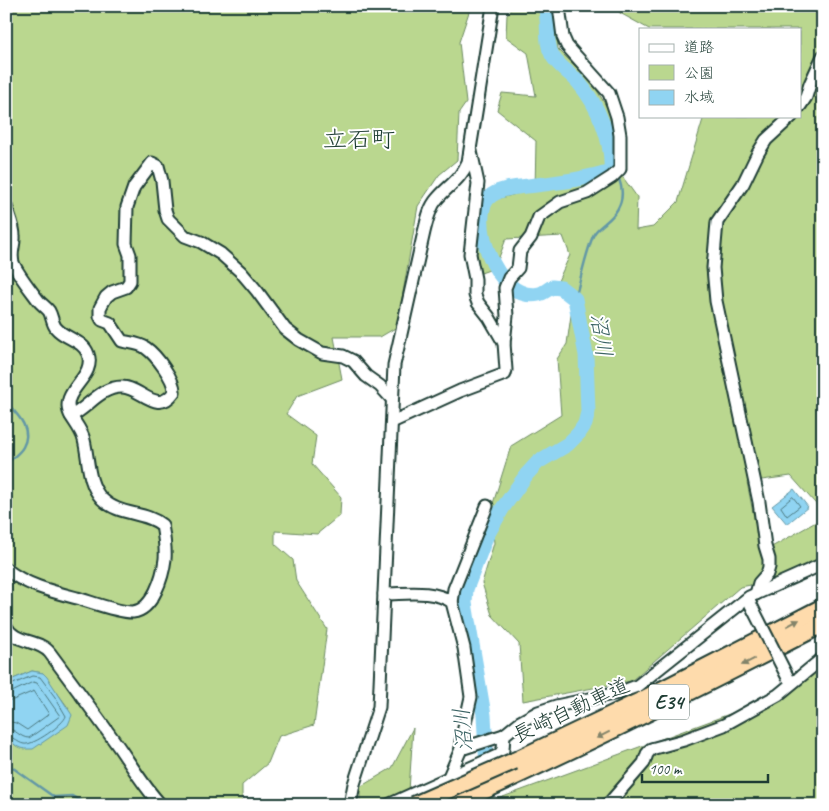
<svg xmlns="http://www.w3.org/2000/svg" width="829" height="811" viewBox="0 0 829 811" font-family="Caveat,'Klee One',sans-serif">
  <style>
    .green { fill: #bad78f; stroke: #6c8a62 }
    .water { fill: #90d4f2; stroke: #6398a6 }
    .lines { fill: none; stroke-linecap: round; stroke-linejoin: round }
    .shore { stroke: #4c7980; stroke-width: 1 }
    .stream { stroke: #6398a6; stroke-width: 2.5 }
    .river { stroke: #90d4f2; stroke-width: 15 }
    .minor-casing { stroke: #1f3d34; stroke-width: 15 }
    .highway-casing { stroke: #1f3d34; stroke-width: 20 }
    .minor { stroke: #fff; stroke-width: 11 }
    .highway { stroke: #fedbac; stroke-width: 16 }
    .minor-bridge-casing { stroke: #1f3d34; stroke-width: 15; stroke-linecap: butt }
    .highway-bridge-casing { stroke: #1f3d34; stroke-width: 20; stroke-linecap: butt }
    .minor-bridge { stroke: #fff; stroke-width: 11 }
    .highway-bridge { stroke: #fedbac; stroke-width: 16 }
    .oneway { fill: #83846a }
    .labels { text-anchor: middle; stroke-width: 4; stroke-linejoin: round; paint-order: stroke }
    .shield { fill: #fff; stroke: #627771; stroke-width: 1 }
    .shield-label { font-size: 20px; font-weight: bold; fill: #1f3d34 }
    .street-label { font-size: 21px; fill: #1f3d34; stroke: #fff }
    .water-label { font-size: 22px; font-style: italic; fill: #3b6364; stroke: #fff }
    .quarter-label { font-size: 24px; fill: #1f3d34; stroke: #fff }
  </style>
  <rect width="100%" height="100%" fill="#fff"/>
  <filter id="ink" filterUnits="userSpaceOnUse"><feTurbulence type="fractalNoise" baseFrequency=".02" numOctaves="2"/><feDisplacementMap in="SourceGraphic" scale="10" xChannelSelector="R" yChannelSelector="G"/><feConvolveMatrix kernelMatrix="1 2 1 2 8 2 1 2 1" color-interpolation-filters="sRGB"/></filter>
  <g filter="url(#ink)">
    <!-- green -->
    <g class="green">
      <polygon points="6,6 471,6 459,42 466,103 459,113 457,160 439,175 418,206 397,327 380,337 334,337 342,379 297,396 286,414 316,436 312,464 341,497 340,515 317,534 275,531 275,544 293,560 296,581 327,629 314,725 279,736 268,763 242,785 242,805 6,805 6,738 18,747 69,709 43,673 32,671 6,682"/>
      <polygon points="514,6 552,6 556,15 558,49 594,85 609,111 617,169 637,197 636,230 653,227 678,202 704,116 800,116 800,29 649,29 620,13 615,6 823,6 823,512 791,476 747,482 761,553 823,518 823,560 767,582 740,587 631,681 523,701 519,644 492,615 482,583 494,543 491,510 511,446 561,415 557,359 567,344 572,308 557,283 570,255 563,236 506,239 495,268 478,274 474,238 478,204 535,189 536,141 497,110 502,93 536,96 528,53 506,37 507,14"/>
      <polygon points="823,663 823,805 481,805 784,694"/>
      <polygon points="413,728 409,791 377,805 360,805 360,787 392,768"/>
    </g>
    <!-- water -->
    <g class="water">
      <polygon points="794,489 808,507 787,524 772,506"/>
      <polygon points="32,671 43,673 47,677 72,715 68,725 33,749 25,749 18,747 6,738 6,682"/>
    </g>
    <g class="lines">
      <!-- shore -->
      <g class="shore">
        <polygon points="793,497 800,506 787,516 781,507"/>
        <path d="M6 687 32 676 40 677 55 697 66 716C64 724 33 746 24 744 17 743 13 736 6 735"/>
        <path d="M6 693 12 692 33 682 37 683 60 716 29 738C20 738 16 729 6 728"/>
        <polyline points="6,701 13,700 34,691 49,714 27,730 16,723 6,721"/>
      </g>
      <!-- stream -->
      <g class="stream">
        <path d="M575 299C581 278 585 256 593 236 595 230 602 226 606 222 621 210 626 195 618 177"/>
        <path d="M6 402C18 415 33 429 23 447 20 453 11 459 6 464"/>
        <polyline points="6,763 54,797 72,796 88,805"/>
      </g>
      <!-- river -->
      <path class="river" d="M484 772 487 768 484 715 465 603 466 589 486 537 502 509 527 474 538 462 568 444 579 433 585 424 588 412 586 355 575 299 561 288 552 287C548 289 544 293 539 294 495 304 465 211 492 195 504 187 522 187 536 185 561 182 586 179 611 171 613 141 598 105 579 83 571 73 557 66 552 55 544 40 550 23 545 6"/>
      <defs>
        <g id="minor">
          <polyline points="800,106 806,97 810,84 823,56"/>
          <polyline points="471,151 478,183 470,254 475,279 475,295 478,303 489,317 504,343"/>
          <path d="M6 206C9 216 14 226 14 236 15 246 9 255 14 265 20 277 30 289 38 300 41 304 46 307 49 311 52 316 52 323 56 328 65 339 83 340 88 354 97 378 57 391 71 416 89 407 100 387 122 387 141 387 157 416 174 392 175 380 156 355 146 348 139 343 130 343 122 341L110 323 102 320 100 316V308L106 297 112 292 126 287 130 281V255L126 244 127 207 134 187 152 163 158 166 162 181 165 210 168 219 185 236 201 242 221 254 241 272 257 291 285 329 299 340 322 353 343 356 353 361 366 376 380 386 392 399"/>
          <polyline points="392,422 460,391 505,374 506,370 504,343 507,316 505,288 509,278 518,268 520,251 531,237 539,217 560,202 587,193 612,177 620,169 620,135 617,117 609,93 567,46 563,37 559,6"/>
          <path d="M6 569C25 585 54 592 77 598 91 602 120 613 133 612 153 610 163 576 165 559 166 548 164 536 162 525 145 511 119 516 102 499 87 483 89 460 84 440 82 431 75 423 71 416"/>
          <path d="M384 594C406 594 432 589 452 602L464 648 471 697 461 741V749L448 779"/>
          <polyline points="756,594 759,583 767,574 769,567 769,559 765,546 759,502 716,301 713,268 717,222 743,184 758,153 766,140 792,116"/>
          <polyline points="452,602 454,589 487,506"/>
          <path d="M6 626C14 644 40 639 50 653 73 684 96 715 118 746 132 766 144 787 161 805"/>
          <polyline points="461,749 504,735"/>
          <path d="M350 805 354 784 379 707 394 365 424 232C427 221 429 208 437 199 449 185 460 180 468 162L493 6"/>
          <polyline points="388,805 499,755 503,750 504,735 520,722 538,712 556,706 618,693 637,686 749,597 823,564"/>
          <polyline points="606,805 611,801 644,763 647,754 651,749 684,740 724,725 778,695 823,658"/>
        </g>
        <g id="highway">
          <polyline points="514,761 636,703 823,607"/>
          <path d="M452 805C578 749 701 687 823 624"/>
        </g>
      </defs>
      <!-- minor casing -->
      <use href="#minor" class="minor-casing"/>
      <!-- highway casing -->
      <use href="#highway" class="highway-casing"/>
      <!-- minor -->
      <use href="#minor" class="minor"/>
      <!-- highway -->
      <use href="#highway" class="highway"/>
      <defs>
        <polyline id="minor-bridge" points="750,603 788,678"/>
        <polyline id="highway-bridge" points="414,805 514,761"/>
      </defs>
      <!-- minor-bridge casing -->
      <use href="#minor-bridge" class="minor-bridge-casing"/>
      <!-- highway-bridge casing -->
      <use href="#highway-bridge" class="highway-bridge-casing"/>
      <!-- minor-bridge -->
      <use href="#minor-bridge" class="minor-bridge"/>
      <!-- highway-bridge -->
      <use href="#highway-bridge" class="highway-bridge"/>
    </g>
    <!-- one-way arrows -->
    <defs><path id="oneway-solid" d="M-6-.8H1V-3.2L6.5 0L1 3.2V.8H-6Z" transform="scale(1.25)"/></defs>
    <g class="oneway">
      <use href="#oneway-solid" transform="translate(793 623) rotate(-28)"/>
      <use href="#oneway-solid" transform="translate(748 662) rotate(153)"/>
      <use href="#oneway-solid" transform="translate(603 735) rotate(154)"/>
    </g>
  </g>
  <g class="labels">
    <!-- shield labels -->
    <rect class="shield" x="649" y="684.5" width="40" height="35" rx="4"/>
    <g class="shield-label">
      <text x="669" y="709">E34</text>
    </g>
    <!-- street labels -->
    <g class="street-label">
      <text transform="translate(571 710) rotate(-25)" y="7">長崎自動車道</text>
    </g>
    <!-- water labels -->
    <g class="water-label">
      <text transform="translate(602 335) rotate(81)" y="8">沼川</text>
      <text transform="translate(462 730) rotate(-95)" y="8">沼川</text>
    </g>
    <!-- quarter labels -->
    <g class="quarter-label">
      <text x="359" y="147">立石町</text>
    </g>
  </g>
  <!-- margin -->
  <rect width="829" height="811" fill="none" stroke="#fff" stroke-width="25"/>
  <rect x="12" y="12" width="804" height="786" fill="none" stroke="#1f3d34" stroke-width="2" filter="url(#ink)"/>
  <!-- legend -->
  <rect x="639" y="28" width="162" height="90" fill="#ffffff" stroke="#a5b1ae"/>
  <rect x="649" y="44" width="25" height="8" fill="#ffffff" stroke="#a5b1ae"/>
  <text x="684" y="52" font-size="15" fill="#1f3d34">道路</text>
  <rect x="649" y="65" width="25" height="15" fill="#bad78f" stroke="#a5b1ae"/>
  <text x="684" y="78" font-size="15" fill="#1f3d34">公園</text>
  <rect x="649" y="90" width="25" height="15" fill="#90d4f2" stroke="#a5b1ae"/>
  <text x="684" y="102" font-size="15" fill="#1f3d34">水域</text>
  <!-- scale -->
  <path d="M642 774v8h126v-8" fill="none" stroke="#1f3d34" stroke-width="2.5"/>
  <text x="649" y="774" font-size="15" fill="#1f3d34" stroke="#ffffff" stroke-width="4" paint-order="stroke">100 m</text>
</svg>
